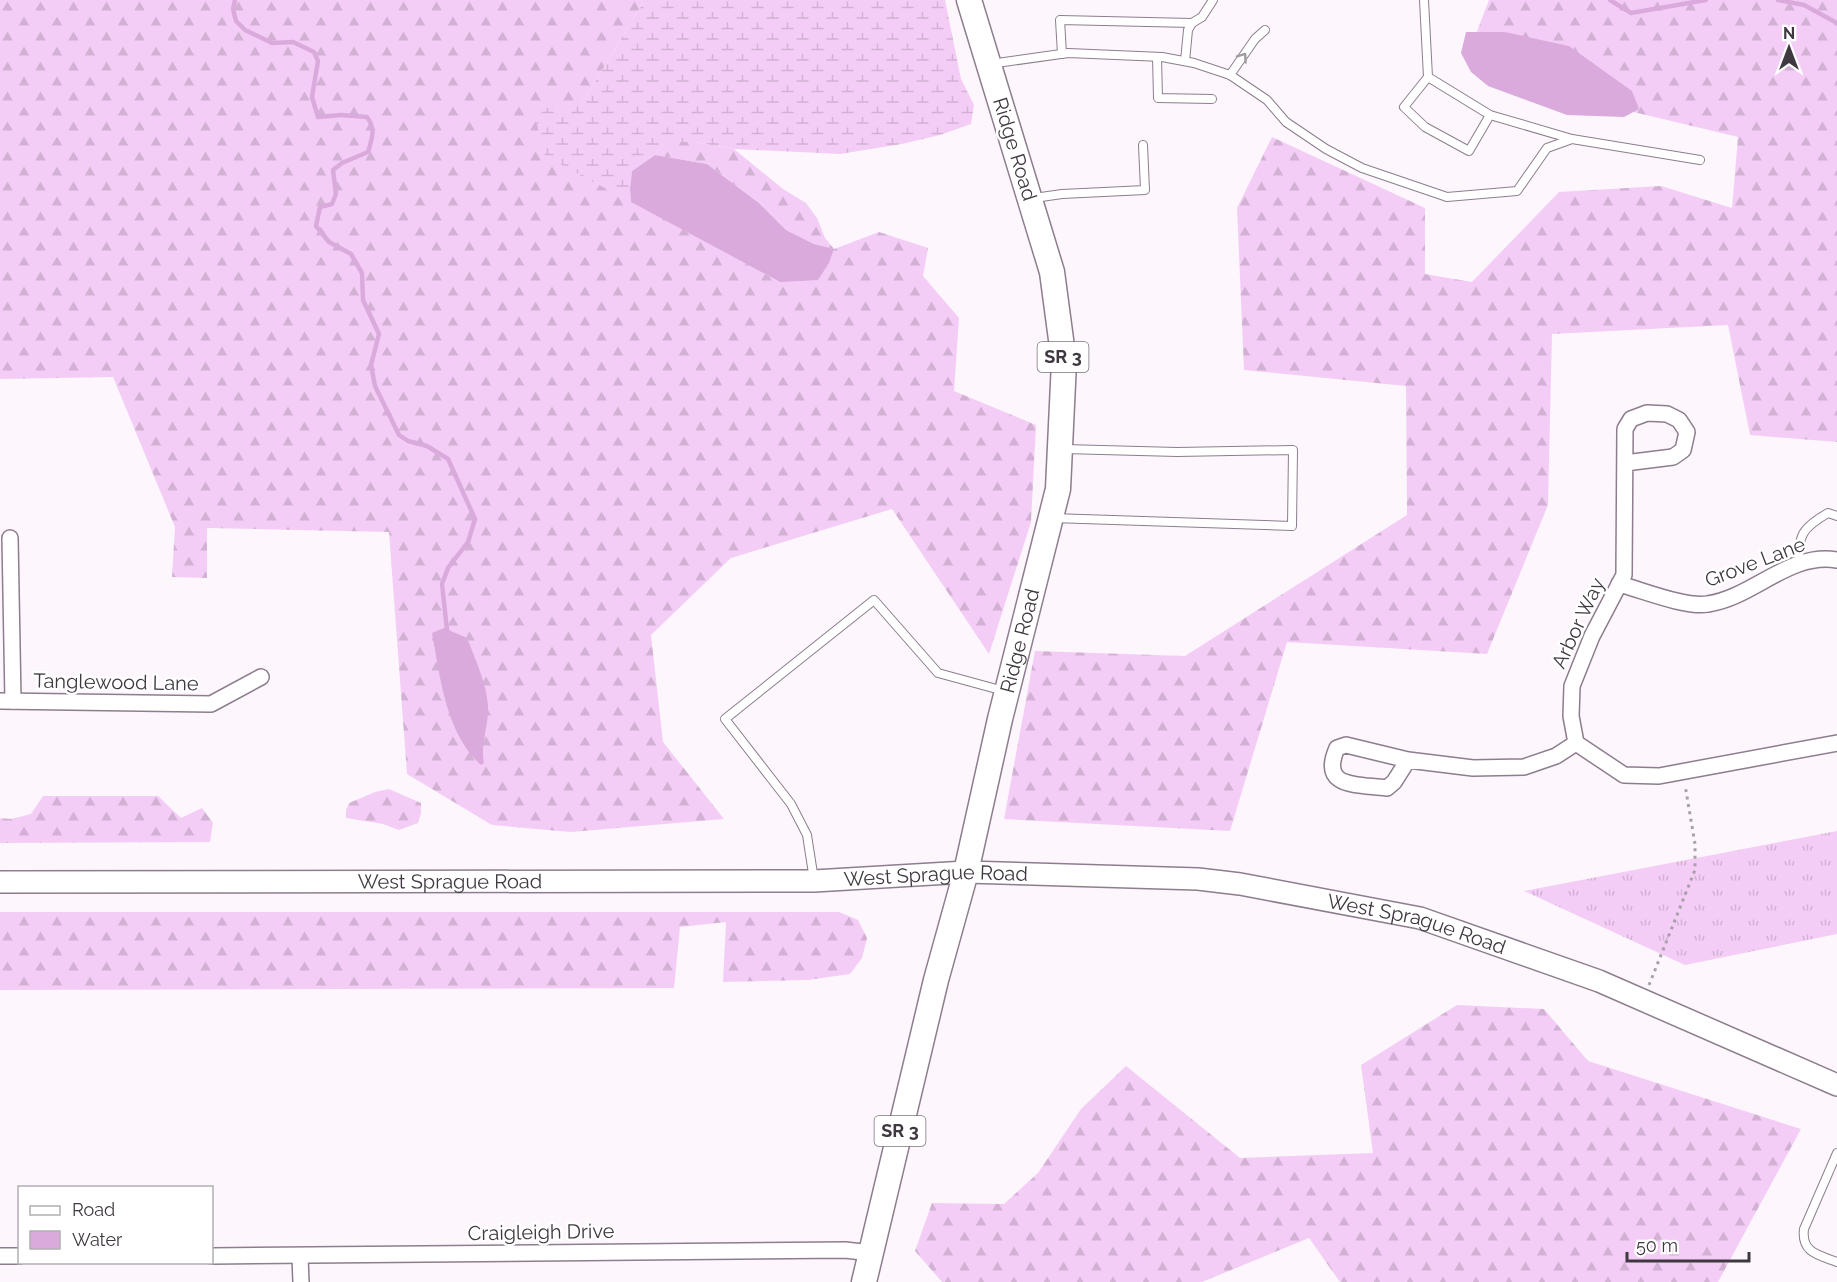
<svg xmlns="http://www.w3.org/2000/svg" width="1837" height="1282" viewBox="0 0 1837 1282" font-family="Raleway,sans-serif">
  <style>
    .grass { fill: url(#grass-tufts) }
    .forest { fill: url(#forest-firs) }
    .wetland { fill: url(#wetland-marsh) }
    .water { fill: #daaadd }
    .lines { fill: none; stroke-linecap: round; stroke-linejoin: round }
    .stream { stroke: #daaadd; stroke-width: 4.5 }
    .lane-casing { stroke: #8d7d8e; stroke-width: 10 }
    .street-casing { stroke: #8d7d8e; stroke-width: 18 }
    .secondary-casing { stroke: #8d7d8e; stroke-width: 24 }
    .primary-casing { stroke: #8d7d8e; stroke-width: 27 }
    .path { stroke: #a8a1a8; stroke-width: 3; stroke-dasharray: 3 4.5; stroke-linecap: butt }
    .lane { stroke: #fff; stroke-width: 8 }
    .street { stroke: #fff; stroke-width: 15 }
    .secondary { stroke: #fff; stroke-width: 21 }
    .primary { stroke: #fff; stroke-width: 24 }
    .oneway { stroke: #9f9ca0 }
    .labels { text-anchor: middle; stroke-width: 5; stroke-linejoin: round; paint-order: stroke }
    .shield { fill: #fff; stroke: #797479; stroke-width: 1.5 }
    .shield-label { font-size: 18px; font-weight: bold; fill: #3f3840 }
    .street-label { font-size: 20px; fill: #3f3840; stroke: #fff }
  </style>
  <defs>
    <pattern id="grass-tufts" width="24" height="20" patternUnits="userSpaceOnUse" patternTransform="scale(1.5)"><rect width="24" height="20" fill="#f4cdf6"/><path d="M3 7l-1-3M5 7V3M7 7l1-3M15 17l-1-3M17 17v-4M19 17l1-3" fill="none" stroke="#d2b1d4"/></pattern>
    <pattern id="forest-firs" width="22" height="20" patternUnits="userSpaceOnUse" patternTransform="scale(1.5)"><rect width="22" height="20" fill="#f4cdf6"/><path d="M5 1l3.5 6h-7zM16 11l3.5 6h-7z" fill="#d2b1d4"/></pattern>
    <pattern id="wetland-marsh" width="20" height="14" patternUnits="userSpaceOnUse" patternTransform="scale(1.5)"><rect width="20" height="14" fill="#f4cdf6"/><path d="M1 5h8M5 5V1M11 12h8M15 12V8" fill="none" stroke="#d2b1d4"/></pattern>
  </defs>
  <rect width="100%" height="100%" fill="#fdf6fd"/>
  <!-- grass -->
  <polygon class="grass" points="1837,831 1837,934 1685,965 1524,891"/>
  <!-- forest -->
  <g class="forest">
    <polygon points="0,0 643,0 640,8 581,105 545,155 780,282 833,249 814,244 786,230 759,203 707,164 655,155 665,142 694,142 734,149 783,189 806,203 817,218 825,238 834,249 879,232 928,248 923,276 959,318 954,391 1036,425 1031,522 989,654 892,509 731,558 651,635 663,742 724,819 571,832 492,825 407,774 389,532 207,528 207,578 172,577 175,527 113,377 0,379"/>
    <polygon points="1489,0 1837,0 1837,442 1750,435 1728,325 1552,334 1548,505 1487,654 1287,642 1230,831 1004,819 1035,651 1185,656 1407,515 1406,386 1244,370 1237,208 1272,137 1425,208 1425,274 1472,282 1559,192 1661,186 1732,208 1738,137 1496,79 1471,47"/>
    <polygon points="389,789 421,803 421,813 418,823 399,830 383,824 346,818 346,810 349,803 375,792"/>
    <polygon points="43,796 158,796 181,818 202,808 213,823 210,842 0,843 0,818 11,819 31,814"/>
    <polygon points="0,912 839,912 858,920 867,938 862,958 850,974 808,980 723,982 726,922 680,927 674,988 0,990"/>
    <polygon points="1457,1005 1544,1009 1588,1061 1801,1129 1718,1282 1340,1282 1309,1238 1202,1282 942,1282 915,1251 932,1203 1004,1204 1038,1173 1081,1109 1126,1066 1240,1158 1373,1153 1361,1065"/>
  </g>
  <!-- wetland -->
  <polygon class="wetland" points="643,0 945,0 961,79 974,105 971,124 940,135 902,144 840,154 734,149 694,142 665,142 655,155 632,171 630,189 631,202 545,156 533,109 581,105 640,8"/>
  <!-- water -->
  <g class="water">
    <polygon points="1466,32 1505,32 1569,46 1632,91 1639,109 1624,117 1567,115 1488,86 1471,72 1461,53"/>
    <polygon points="655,155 707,164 759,203 786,230 814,244 834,249 829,263 818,280 780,282 631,202 630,189 632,171"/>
    <path d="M444 628 467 638C475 658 487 685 488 706 489 726 480 743 484 763L481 765C446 734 440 677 432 633Z"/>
  </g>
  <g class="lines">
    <!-- stream -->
    <g class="stream">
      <path d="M235 0 233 9 236 21 245 30 272 43 293 42 314 52 318 61 312 97 318 117 341 115 367 117C376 129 372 139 368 152L342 163 333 170 336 194 332 204 320 207 316 226 329 242 351 254 362 273 363 300 379 334 371 365 375 386 399 435 408 441 427 446 448 459 475 519 468 542 448 568 442 584 447 630"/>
      <polyline points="1610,0 1631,13 1706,0"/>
      <polyline points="1778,0 1804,5 1837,23"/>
    </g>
    <defs>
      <g id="lane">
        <polyline points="1424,0 1428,77 1490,115 1572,139"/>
        <polyline points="1062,54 1060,20 1192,23"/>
        <polyline points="1157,57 1158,98 1212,99"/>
        <polyline points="1185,61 1188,30 1192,23 1202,17 1213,0"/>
        <polyline points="990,64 1068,53 1162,57 1194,63 1230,75 1267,100 1286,122 1326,149 1362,168 1447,197 1517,191 1547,148 1572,139 1700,160"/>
        <polyline points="1230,75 1255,39 1265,30"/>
        <polyline points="1428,77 1404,107 1425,127 1469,151 1490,115"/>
        <polyline points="1034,198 1062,194 1145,190 1143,145"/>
        <polyline points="1052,518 1292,526 1293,450 1177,452 1064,449"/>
        <path d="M1799 564C1798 535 1802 528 1828 513L1837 516"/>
        <polyline points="814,880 807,835 791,804 725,719 874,600 938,673 1004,691"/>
        <path d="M1837 1153 1804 1229C1801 1253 1819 1255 1837 1262"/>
      </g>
      <g id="street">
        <polyline points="1625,463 1673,457 1683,450 1687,432 1679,420 1667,414 1647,413 1631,419 1625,429 1624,575 1592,636 1572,686 1571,716 1576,743 1624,775 1659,776 1837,743"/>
        <polyline points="10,538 13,701"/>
        <path d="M1619 584C1642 590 1686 608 1708 604 1754 597 1789 552 1837 560"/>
        <polyline points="0,701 211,704 261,677"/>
        <path d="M1408 760 1394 782 1387 788C1358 784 1319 789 1337 748L1346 745 1408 760 1473 768 1524 767 1556 756 1576 743"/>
        <polyline points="0,1256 20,1256"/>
        <polyline points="212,1256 845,1250 871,1253"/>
        <polyline points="300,1256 301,1282"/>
      </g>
      <g id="secondary">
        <path id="s1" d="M0 882 814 881 966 872 1198 879 1240 884 1420 918 1599 981 1837 1085"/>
      </g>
      <g id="primary">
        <path id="s2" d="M864 1282 936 980 966 872 1000 719 1058 489 1064 362 1052 272 969 0"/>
      </g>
    </defs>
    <!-- lane casing -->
    <use href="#lane" class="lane-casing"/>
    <!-- street casing -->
    <use href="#street" class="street-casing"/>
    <!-- secondary casing -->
    <use href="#secondary" class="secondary-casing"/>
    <!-- primary casing -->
    <use href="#primary" class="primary-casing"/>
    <!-- path -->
    <polyline class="path" points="1649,985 1695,870 1695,844 1685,785"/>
    <!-- lane -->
    <use href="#lane" class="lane"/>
    <!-- street -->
    <use href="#street" class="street"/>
    <!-- secondary -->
    <use href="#secondary" class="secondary"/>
    <!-- primary -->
    <use href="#primary" class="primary"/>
  </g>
  <!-- one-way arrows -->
  <defs><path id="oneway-chevron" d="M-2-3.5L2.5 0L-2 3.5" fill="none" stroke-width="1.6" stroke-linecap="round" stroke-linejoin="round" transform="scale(1.5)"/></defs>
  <use class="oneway" href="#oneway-chevron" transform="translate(1243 57) rotate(-55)"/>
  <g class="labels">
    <!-- shield labels -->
    <g class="shield">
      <rect x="1037.5" y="342" width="51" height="30" rx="4.5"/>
      <rect x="874.5" y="1116" width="51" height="30" rx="4.5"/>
    </g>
    <g class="shield-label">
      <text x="1063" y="363">SR 3</text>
      <text x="900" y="1137">SR 3</text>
    </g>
    <!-- street labels -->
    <g class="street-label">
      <text transform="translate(1015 149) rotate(73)" y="7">Ridge Road</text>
      <text transform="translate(1755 562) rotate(-21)" y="7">Grove Lane</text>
      <text transform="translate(1578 623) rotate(-65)" y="7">Arbor Way</text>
      <text dy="7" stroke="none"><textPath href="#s2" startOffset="660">Ridge Road</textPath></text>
      <text transform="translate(116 682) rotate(1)" y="7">Tanglewood Lane</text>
      <text dy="7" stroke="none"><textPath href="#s1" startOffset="936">West Sprague Road</textPath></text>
      <text dy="7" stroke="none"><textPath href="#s1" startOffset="450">West Sprague Road</textPath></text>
      <text dy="7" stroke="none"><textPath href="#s1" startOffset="1422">West Sprague Road</textPath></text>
      <text transform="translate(541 1232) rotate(-1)" y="7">Craigleigh Drive</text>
    </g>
  </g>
  <!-- legend -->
  <rect x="18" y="1186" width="195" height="78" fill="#ffffff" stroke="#b2afb3" stroke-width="1.5"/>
  <rect x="30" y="1206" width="30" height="9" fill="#ffffff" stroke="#b2afb3" stroke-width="1.5"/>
  <text x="72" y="1216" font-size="18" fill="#3f3840">Road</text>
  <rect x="30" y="1231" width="30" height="18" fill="#daaadd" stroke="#b2afb3" stroke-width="1.5"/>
  <text x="72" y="1246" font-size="18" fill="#3f3840">Water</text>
  <!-- north arrow -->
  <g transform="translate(1789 48)" stroke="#ffffff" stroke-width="4.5" paint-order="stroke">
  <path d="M0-4.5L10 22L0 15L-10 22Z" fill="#3f3840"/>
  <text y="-9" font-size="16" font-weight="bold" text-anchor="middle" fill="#3f3840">N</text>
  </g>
  <!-- scale -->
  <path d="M1627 1252v9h122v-9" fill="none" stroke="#3f3840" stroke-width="3"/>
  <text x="1636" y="1252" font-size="18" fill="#3f3840" stroke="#ffffff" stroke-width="4.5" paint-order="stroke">50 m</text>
</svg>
